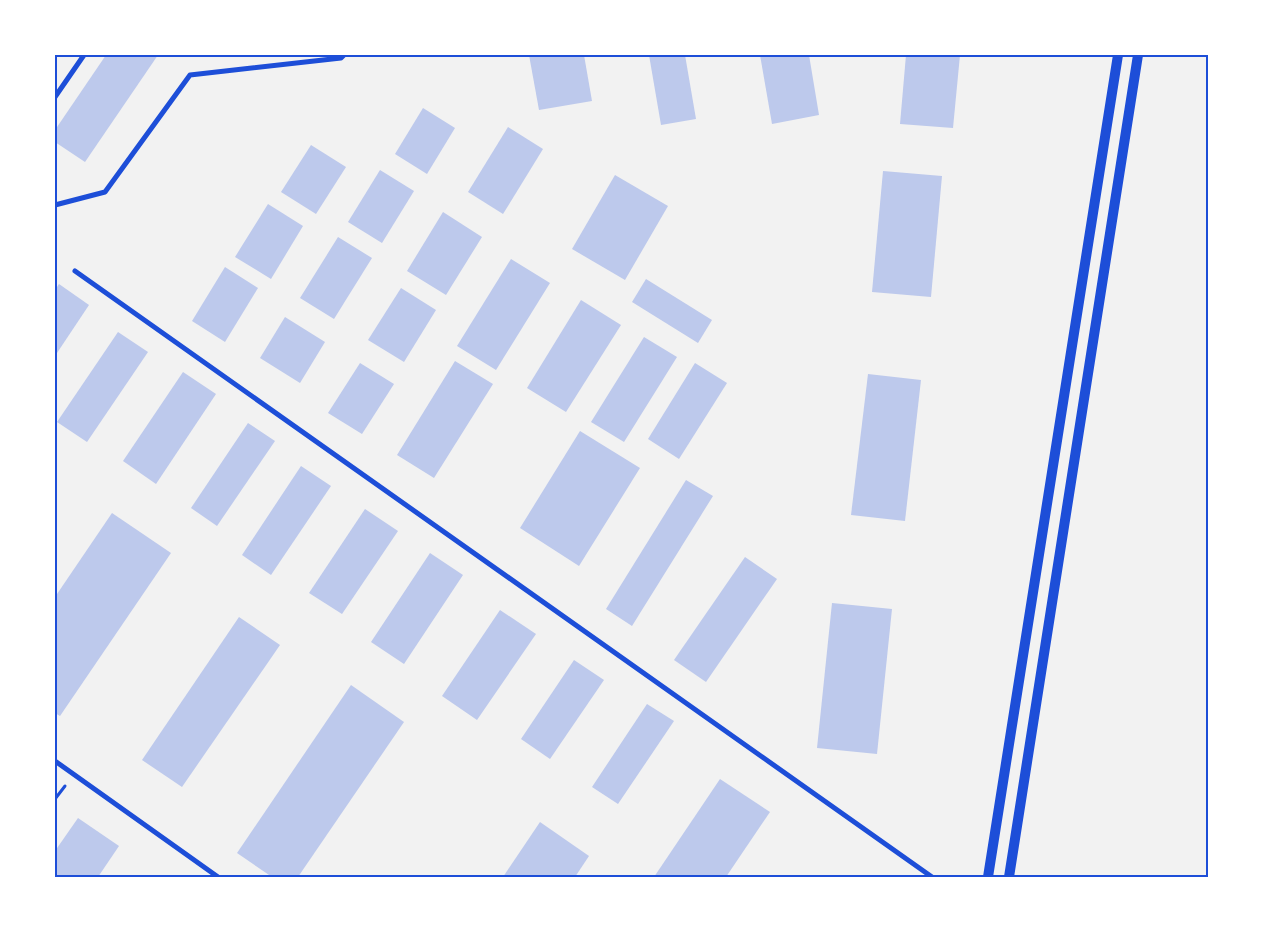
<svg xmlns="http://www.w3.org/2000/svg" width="1263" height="932" viewBox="0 0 1263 932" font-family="Montserrat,sans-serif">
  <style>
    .building { fill: #bdc9ec }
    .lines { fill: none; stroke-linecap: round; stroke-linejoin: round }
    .path { stroke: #1d4ed8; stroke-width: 3 }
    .minor { stroke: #1d4ed8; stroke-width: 5 }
    .secondary { stroke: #1d4ed8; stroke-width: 10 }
    .neatline { fill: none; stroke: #1d4ed8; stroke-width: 2 }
  </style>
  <rect width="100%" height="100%" fill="#f2f2f2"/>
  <!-- building -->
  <g class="building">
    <polygon points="106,55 158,55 85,162 55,142 55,130"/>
    <polygon points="529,55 584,55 592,101 539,110"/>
    <polygon points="649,55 685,55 696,119 661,125"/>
    <polygon points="760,55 809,55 819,115 772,124"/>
    <polygon points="906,55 960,55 953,128 900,124"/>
    <polygon points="423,108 455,128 427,174 395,154"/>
    <polygon points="508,127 543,149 503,214 468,192"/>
    <polygon points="311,145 346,167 316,214 281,192"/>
    <polygon points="380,170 414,191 382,243 348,222"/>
    <polygon points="883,171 942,176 931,297 872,292"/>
    <polygon points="615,175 668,206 625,280 572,249"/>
    <polygon points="268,204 303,226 271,279 235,257"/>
    <polygon points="443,212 482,237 446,295 407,271"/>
    <polygon points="338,237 372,258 334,319 300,298"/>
    <polygon points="511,259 550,283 496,370 457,346"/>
    <polygon points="225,267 258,288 225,342 192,321"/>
    <polygon points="646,279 712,320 698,343 632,302"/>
    <polygon points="59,284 89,305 55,356 55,290"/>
    <polygon points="401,288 436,310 404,362 368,340"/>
    <polygon points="581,300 621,325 566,412 527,388"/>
    <polygon points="285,317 325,342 300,383 260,358"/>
    <polygon points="118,332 148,352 87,442 57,422"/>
    <polygon points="644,337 677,357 624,442 591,422"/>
    <polygon points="455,361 493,384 434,478 397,455"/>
    <polygon points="360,363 394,384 362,434 328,413"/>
    <polygon points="695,363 727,383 679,459 648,439"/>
    <polygon points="183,372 216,394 156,484 123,461"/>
    <polygon points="868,374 921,380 905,521 851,515"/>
    <polygon points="248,423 275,441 217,526 191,508"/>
    <polygon points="580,431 640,468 579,566 520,528"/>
    <polygon points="301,466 331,486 271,575 242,555"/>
    <polygon points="686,480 713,496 632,626 606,609"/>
    <polygon points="365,509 398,531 342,614 309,593"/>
    <polygon points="112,513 171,553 60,716 55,713 55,597"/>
    <polygon points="430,553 463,575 404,664 371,642"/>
    <polygon points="745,557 777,579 706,682 674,660"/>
    <polygon points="832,603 892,609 877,754 817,748"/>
    <polygon points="500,610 536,634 477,720 442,696"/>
    <polygon points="239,617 280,645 182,787 142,760"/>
    <polygon points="574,660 604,680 550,759 521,739"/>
    <polygon points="351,685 404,722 298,877 272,877 237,853"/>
    <polygon points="647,704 674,721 618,804 592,787"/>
    <polygon points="720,779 770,812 726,877 654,877"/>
    <polygon points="78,818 119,846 98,877 55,877 55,851"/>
    <polygon points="540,822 589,856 575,877 503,877"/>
  </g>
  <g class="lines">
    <!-- path -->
    <polyline class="path" points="55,799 65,786"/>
    <!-- minor -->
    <g class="minor">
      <polyline points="55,97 84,55"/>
      <polyline points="55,205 105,192 190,75 341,58 344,55"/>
      <polyline points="75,271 932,877"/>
      <polyline points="55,761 218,877"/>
    </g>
    <!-- secondary -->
    <g class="secondary">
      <polyline points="988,877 1118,55"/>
      <polyline points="1009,877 1138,55"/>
    </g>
  </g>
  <!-- border -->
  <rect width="1263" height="932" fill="none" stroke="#ffffff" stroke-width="112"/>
  <rect x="56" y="56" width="1151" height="820" class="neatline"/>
</svg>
